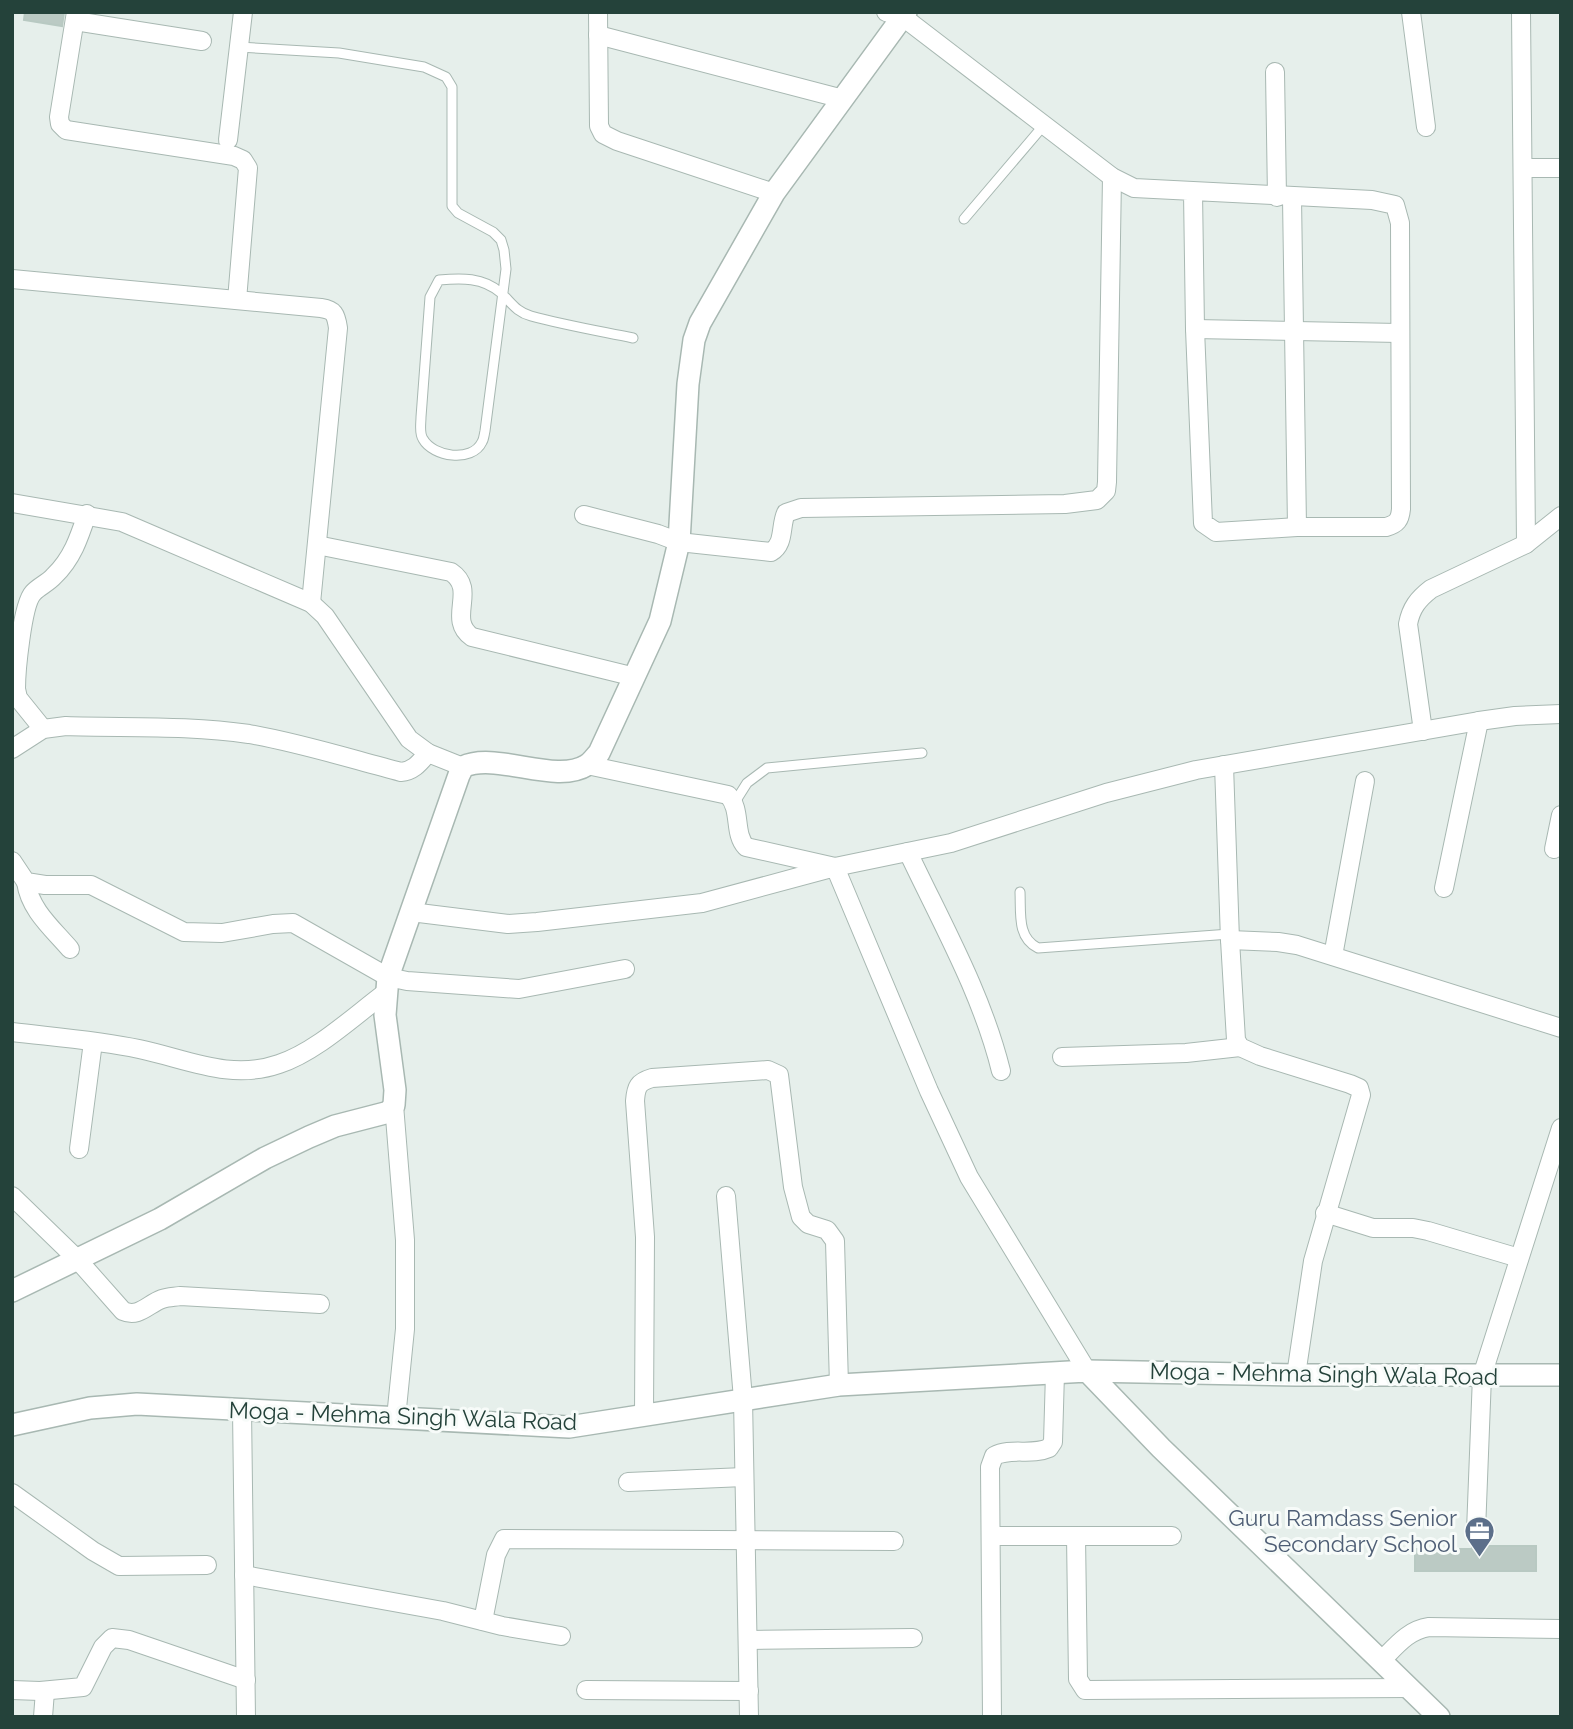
<svg xmlns="http://www.w3.org/2000/svg" width="1573" height="1729" viewBox="0 0 1573 1729" font-family="Raleway,sans-serif">
  <style>
    .building { fill: #bbcac4; stroke: #b8c9c2; stroke-width: 2 }
    .lines { fill: none; stroke-linecap: round; stroke-linejoin: round }
    .service-casing { stroke: #a8b8b2; stroke-width: 11 }
    .minor-casing { stroke: #a8b8b2; stroke-width: 20 }
    .tertiary-casing { stroke: #a8b8b2; stroke-width: 24 }
    .service { stroke: #fff; stroke-width: 9 }
    .minor { stroke: #fff; stroke-width: 18 }
    .tertiary { stroke: #fff; stroke-width: 21 }
    .labels { text-anchor: middle; stroke-width: 6; stroke-linejoin: round; paint-order: stroke }
    .street-label { font-size: 23px; fill: #24423a; stroke: #f7fbf9 }
    .service-label { font-size: 23px; fill: #4e5e75; stroke: #f7fbf9; text-anchor: end }
  </style>
  <rect width="100%" height="100%" fill="#e6efeb"/>
  <!-- building -->
  <g class="building">
    <polygon points="25,12 64,12 62,26 24,20"/>
    <polygon points="1472,1542 1485,1542 1485,1546 1536,1546 1536,1571 1415,1571 1415,1549 1472,1549"/>
  </g>
  <g class="lines">
    <defs>
      <g id="service">
        <path d="M239 47 339 53 424 67 446 77 452 87V206L458 213 493 232 501 240 504 250 506 269 485 431C484 435 484 439 482 442 472 463 433 457 423 439 419 433 421 424 421 417L430 297 439 280C461 278 483 277 501 293 511 302 516 312 531 316 564 325 599 331 633 338"/>
        <polyline points="964,219 1044,125"/>
        <polyline points="735,802 747,783 767,768 922,753"/>
        <path d="M1020 892C1021 913 1017 938 1038 948L1230 934"/>
      </g>
      <g id="minor">
        <polyline points="76,12 59,117 60,124 66,130 234,156 243,160 248,168 237,300"/>
        <polyline points="598,12 599,126 603,134 617,141 774,193"/>
        <path d="M886 12 903 17 1112 177 1134 188 1372 200 1395 205 1400 223 1401 509C1400 520 1397 524 1386 527H1297L1216 532 1203 523 1195 329 1193 192"/>
        <polyline points="1411,12 1426,127"/>
        <polyline points="1521,12 1526,544"/>
        <polyline points="75,21 202,41"/>
        <polyline points="598,35 843,99"/>
        <polyline points="1275,72 1277,197"/>
        <polyline points="228,140 243,12"/>
        <polyline points="1523,168 1561,168"/>
        <polyline points="1292,198 1297,527"/>
        <path d="M12 279 321 308C334 310 336 314 338 328L311 603"/>
        <polyline points="1195,329 1399,333"/>
        <polyline points="12,503 122,522 311,603 325,616 409,739 428,753 463,767"/>
        <path d="M584 515 658 534 679 542 771 552C785 544 780 526 786 513L801 508 1065 504 1097 500 1106 491 1107 482 1112 177"/>
        <path d="M317 545 451 572C478 590 446 619 472 637L635 677"/>
        <path d="M43 729 18 698 16 689C16 672 22 605 33 593 38 587 48 583 54 576 72 559 79 538 87 514"/>
        <path d="M1423 731 1408 624C1411 608 1418 599 1431 589L1526 544 1561 516"/>
        <path d="M12 749 43 729 66 726C126 728 189 725 249 734 301 743 351 759 401 772 414 771 420 762 428 753"/>
        <path d="M587 765 728 795C742 810 733 833 746 847L835 867 951 843 1106 793 1196 770 1479 721 1515 716 1561 714"/>
        <polyline points="1224,765 1230,940 1236,1040 1240,1047 1260,1056 1350,1084 1359,1088 1361,1095 1313,1261 1296,1375"/>
        <polyline points="1554,849 1561,815"/>
        <path d="M908 852C942 924 982 994 1001 1071"/>
        <polyline points="12,861 26,882 45,885 91,885 184,932 222,933 273,924 293,923 388,977 407,981 519,989 625,969"/>
        <path d="M26 882C30 910 52 928 70 949"/>
        <polyline points="1444,888 1479,721"/>
        <polyline points="411,912 508,924 537,922 702,903 835,867 929,1091 969,1177 1087,1371"/>
        <polyline points="1230,940 1278,942 1297,945 1561,1028"/>
        <polyline points="1333,956 1365,781"/>
        <path d="M12 1032C54 1037 97 1040 139 1049 187 1059 230 1081 279 1064 316 1052 354 1016 385 993"/>
        <polyline points="1062,1057 1186,1053 1240,1047"/>
        <polyline points="394,1105 405,1240 405,1329 396,1418"/>
        <polyline points="79,1149 93,1042"/>
        <path d="M12 1196 77 1259 123 1311C139 1318 148 1304 162 1299 168 1297 174 1297 180 1296L320 1304"/>
        <polyline points="726,1196 743,1399 749,1717"/>
        <polyline points="1325,1213 1373,1228 1413,1228 1428,1231 1519,1258"/>
        <polyline points="242,1410 246,1717"/>
        <path d="M644 1415 645 1237 635 1101C636 1087 638 1082 652 1078L768 1070 779 1075 793 1187 801 1217 808 1224 827 1230 835 1241 839 1385"/>
        <polyline points="628,1482 744,1477"/>
        <polyline points="12,1493 93,1551 119,1566 207,1565"/>
        <polyline points="1476,1531 1482,1376 1561,1128"/>
        <polyline points="992,1536 1172,1536"/>
        <polyline points="1076,1536 1078,1679 1085,1690 1409,1688"/>
        <polyline points="244,1575 443,1611 502,1626 561,1636"/>
        <polyline points="483,1621 496,1555 504,1539 894,1541"/>
        <polyline points="748,1640 913,1638"/>
        <path d="M1381 1661C1396 1646 1408 1630 1429 1627L1561 1629"/>
        <polyline points="12,1690 40,1691 83,1687 103,1647 112,1638 129,1640 246,1680"/>
        <polyline points="586,1690 749,1691"/>
        <polyline points="43,1717 45,1691"/>
        <path d="M992 1717 990 1467 994 1456C1011 1447 1031 1456 1049 1448L1053 1442 1055 1373"/>
      </g>
      <g id="tertiary">
        <path d="M12 1291 160 1219 265 1158 309 1137 335 1126 389 1112 394 1105 395 1090 385 1015 388 977 459 775 463 767C495 751 556 785 587 765 591 763 595 757 599 753L660 621 679 542 688 384 694 340 700 323 774 193 906 12"/>
        <polyline points="1087,1371 1296,1375 1561,1375"/>
        <polyline points="12,1425 90,1408 137,1404 569,1427 839,1385 1087,1371 1161,1448 1439,1717"/>
      </g>
    </defs>
    <!-- service casing -->
    <use href="#service" class="service-casing"/>
    <!-- minor casing -->
    <use href="#minor" class="minor-casing"/>
    <!-- tertiary casing -->
    <use href="#tertiary" class="tertiary-casing"/>
    <!-- service -->
    <use href="#service" class="service"/>
    <!-- minor -->
    <use href="#minor" class="minor"/>
    <!-- tertiary -->
    <use href="#tertiary" class="tertiary"/>
  </g>
  <!-- icons -->
  <defs>
    <symbol id="office-pin" viewBox="-11 -11 22 30"><path d="M0 17L-7.5 6A9.5 9.5 0 1 1 7.5 6Z" fill="#5c6f8a" stroke="#f7fbf9"/><path d="M-6-3h4V-5.5h4V-3h4V5H-6ZM-1-4.5V-3h2v-1.5ZM-6 0V1H6V0Z" fill="#fff"/></symbol>
  </defs>
  <g fill-rule="evenodd">
    <use href="#office-pin" x="1462" y="1514" width="35" height="47"/>
  </g>
  <g class="labels">
    <!-- street labels -->
    <g class="street-label">
      <text transform="translate(1324 1374) rotate(1)" y="8">Moga - Mehma Singh Wala Road</text>
      <text transform="translate(403 1416) rotate(2)" y="8">Moga - Mehma Singh Wala Road</text>
    </g>
    <!-- service labels -->
    <g class="service-label">
      <text x="1457" y="1526">Guru Ramdass Senior<tspan x="1457" dy="26">Secondary School</tspan></text>
    </g>
  </g>
  <!-- border -->
  <rect width="1573" height="1729" fill="none" stroke="#24423a" stroke-width="28"/>
</svg>
